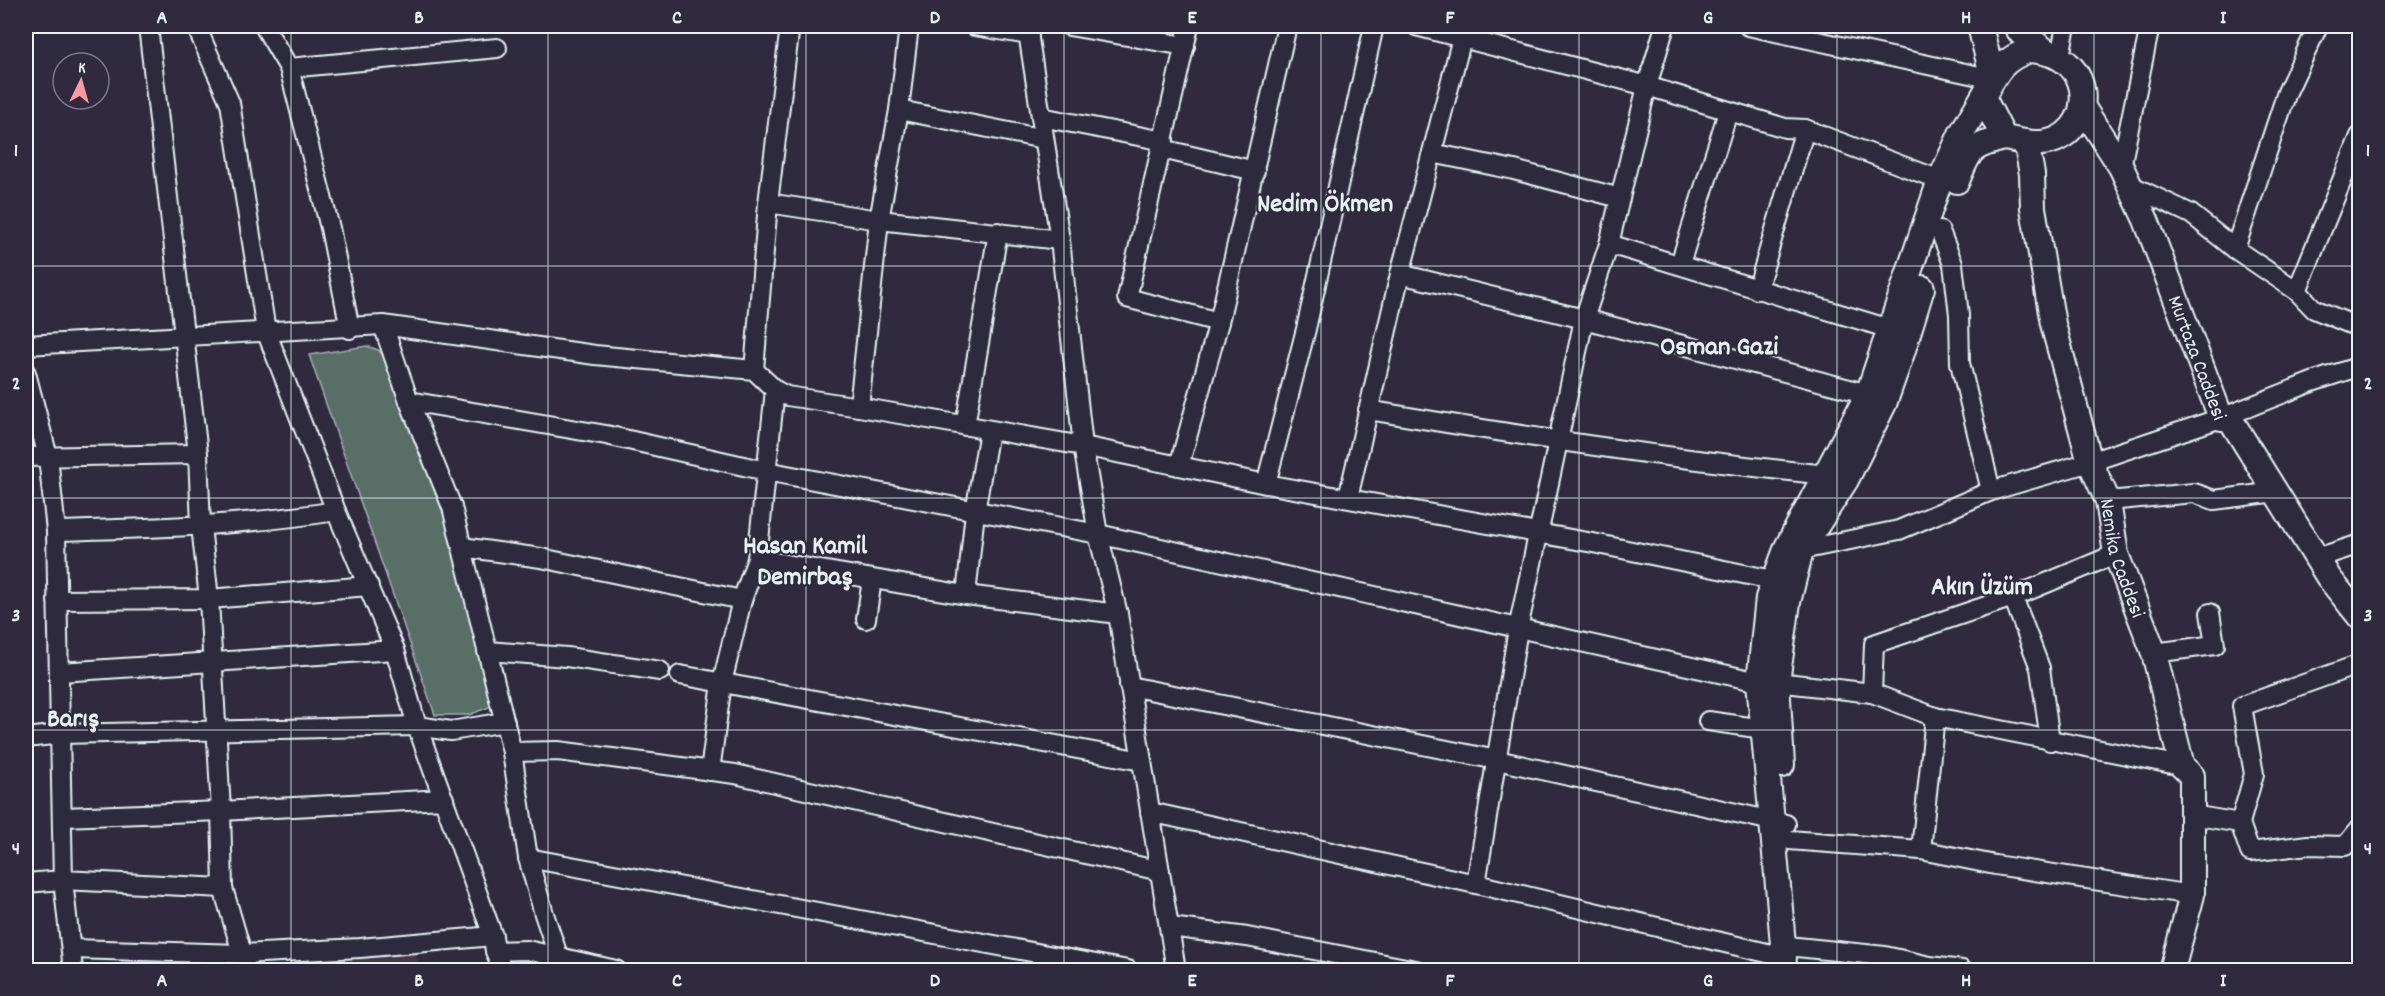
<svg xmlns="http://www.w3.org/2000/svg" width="2385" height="996" viewBox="0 0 2385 996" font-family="Dekko,sans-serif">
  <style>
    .built { fill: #423946 }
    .green { fill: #5a6e67; stroke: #a1b0b0; stroke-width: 1.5 }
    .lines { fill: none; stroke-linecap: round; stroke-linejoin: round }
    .minor-casing { stroke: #e8f1f8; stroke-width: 22 }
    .major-casing { stroke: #e8f1f8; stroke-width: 28 }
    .minor { stroke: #2f2a3d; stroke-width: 18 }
    .major { stroke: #2f2a3d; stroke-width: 24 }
    .grid { fill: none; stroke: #e8f1f8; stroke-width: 1.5; stroke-opacity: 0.55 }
    .labels { text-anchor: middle; stroke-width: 4.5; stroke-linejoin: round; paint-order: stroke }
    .street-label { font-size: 21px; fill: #e8f1f8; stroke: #2f2a3d }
    .district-label { font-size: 27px; font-weight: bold; fill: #e8f1f8; stroke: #2f2a3d }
    .neatline { fill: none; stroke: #e8f1f8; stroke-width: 2 }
    .grid-label { font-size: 20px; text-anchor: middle; font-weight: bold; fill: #e8f1f8 }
  </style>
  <rect width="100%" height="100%" fill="#2f2a3d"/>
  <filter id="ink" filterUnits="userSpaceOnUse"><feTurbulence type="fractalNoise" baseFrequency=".0167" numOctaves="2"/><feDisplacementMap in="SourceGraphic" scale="12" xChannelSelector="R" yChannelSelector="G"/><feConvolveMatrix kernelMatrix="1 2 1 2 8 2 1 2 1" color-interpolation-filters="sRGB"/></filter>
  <g filter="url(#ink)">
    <!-- built -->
    <polygon class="built" points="414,949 421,970 263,970 261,967"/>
    <!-- green -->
    <polygon class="green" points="367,346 378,350 395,366 437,474 494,705 469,715 435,715 309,355"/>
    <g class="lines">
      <defs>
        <g id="minor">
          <polyline points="148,26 198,454 201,526 209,599 221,811 223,888 247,970"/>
          <polyline points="196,26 230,103 266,331 336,511 395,650 417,726 493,936 495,951 502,970"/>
          <polyline points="264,26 289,68 330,228 350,329"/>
          <polyline points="975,26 1029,35"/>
          <polyline points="1027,26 1060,240 1083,446 1098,534 1118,614 1176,970"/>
          <polyline points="1069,26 1185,46"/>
          <polyline points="1189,26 1127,298 1219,322"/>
          <polyline points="1416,26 1647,86 1785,128 1805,129 1940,180"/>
          <polyline points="1748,26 1993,79"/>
          <polyline points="2060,56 2066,26"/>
          <polyline points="289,68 497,48"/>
          <polyline points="899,110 1044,139"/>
          <polyline points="1041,117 1164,141"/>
          <polyline points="1162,149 1255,171"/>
          <polyline points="1432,153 1514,170 1620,198"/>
          <polyline points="2121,167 2150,26"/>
          <polyline points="2130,185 2191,214 2235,249 2297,291 2314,309 2360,328"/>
          <polyline points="768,203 879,220 1060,240"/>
          <polyline points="1940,231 1953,264 1959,315 1960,363 1991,491"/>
          <polyline points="1609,244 1890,329"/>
          <polyline points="2235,249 2287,92 2318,26"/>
          <polyline points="1680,264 1728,112"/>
          <polyline points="1400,274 1584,319 1868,394"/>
          <polyline points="1757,290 1805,129"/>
          <polyline points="2297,291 2360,136"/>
          <polyline points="383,325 409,401 452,507 512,752 528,858 544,914 563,970"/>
          <polyline points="26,345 383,325 595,355 754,370 775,390 787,396 859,407 1083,446 1266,484 1593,543 1787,583"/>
          <polyline points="754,370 768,203 790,26"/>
          <polyline points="26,373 48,457 56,531 63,880 73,970"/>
          <polyline points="409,401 606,435 766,471 1098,534 1759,682 1777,682 1872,693 1935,717 2182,766"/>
          <polyline points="859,407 879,220 899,110 909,26"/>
          <path d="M1368 410C1520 436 1673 459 1827 475"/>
          <polyline points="965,426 998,232"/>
          <polyline points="26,457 198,454"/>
          <polyline points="1179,466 1219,322 1287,26"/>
          <polyline points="1266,484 1306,329 1374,26"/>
          <polyline points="1348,498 1400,274 1462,38"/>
          <polyline points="2108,501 2194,493 2214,500 2276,492"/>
          <path d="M56 531C150 528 243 526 336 511"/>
          <polyline points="462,547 541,558 742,600"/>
          <polyline points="1801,550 1899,530 1991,491 2090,462 2221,418 2312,382 2360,366"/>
          <polyline points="2317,558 2360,544"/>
          <polyline points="757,559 966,595 1118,614"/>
          <polyline points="966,595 975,512 989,431"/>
          <polyline points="2013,597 2040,668 2050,741"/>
          <polyline points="57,600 209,599 369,586"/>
          <polyline points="866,619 872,580"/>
          <polyline points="487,651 567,657 660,671"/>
          <polyline points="2154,653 2215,645 2210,613"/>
          <polyline points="60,672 395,650"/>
          <polyline points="680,675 1142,761"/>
          <polyline points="1129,686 1497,760 1786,824"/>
          <polyline points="1872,693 1874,644 2013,597 2116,554"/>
          <polyline points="1708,721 1763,729"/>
          <polyline points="26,738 61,734 417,726 451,731 505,722"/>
          <polyline points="512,752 558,751 735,774 1160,871"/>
          <polyline points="710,771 722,683 742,600 757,559 775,390"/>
          <polyline points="1150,812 1476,884 1784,957"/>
          <polyline points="2192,815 2240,823 2250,852 2308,845 2345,846 2360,828"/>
          <polyline points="63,817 221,811 444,799"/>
          <polyline points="2240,823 2254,774 2242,706 2360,664"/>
          <polyline points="1789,840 1921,850 1995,865 2192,895"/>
          <polyline points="1921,850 1935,717"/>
          <polyline points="528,858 1128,970"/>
          <polyline points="26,883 63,880 223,888"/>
          <polyline points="1476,884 1518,629 1584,319 1609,244 1647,86 1665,26"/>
          <polyline points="1170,927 1247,937 1416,970"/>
          <polyline points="1797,947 1885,956 1930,966 1962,970"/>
          <polyline points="72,949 241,954 360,948 493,936"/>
          <polyline points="495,951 527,950 616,970"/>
        </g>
        <g id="major">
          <polyline points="1980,26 1993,79"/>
          <polyline points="2016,26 2021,33 2046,51"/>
          <path d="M2030 50C2102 54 2095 139 2041 143 2029 144 2016 140 2004 138L1983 97C1996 73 2002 59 2030 50Z"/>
          <path id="s1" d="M2082 106 2121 167 2146 220 2221 418 2229 417 2329 578 2360 617"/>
          <path id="s2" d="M2026 142 2032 174 2033 208 2053 324 2090 462 2108 501 2116 554 2154 653 2182 766 2192 776V895L2172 970"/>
          <path d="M1957 181C1970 149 1970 147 2004 138"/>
          <polyline points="1782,765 1777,682 1788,602 1801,550 1846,480 1884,404 1902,353 1922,288"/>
          <polyline points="1783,970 1784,957 1779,897 1759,682 1768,598 1787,547 1868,394 1940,180 1961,134 1983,97"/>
        </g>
      </defs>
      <!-- minor casing -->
      <use href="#minor" class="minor-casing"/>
      <!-- major casing -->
      <use href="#major" class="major-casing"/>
      <!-- minor -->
      <use href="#minor" class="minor"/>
      <!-- major -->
      <use href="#major" class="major"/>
    </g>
  </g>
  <!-- grid -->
  <path class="grid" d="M291 26V970M548 26V970M806 26V970M1064 26V970M1321 26V970M1579 26V970M1837 26V970M2094 26V970M26 266H2360M26 498H2360M26 730H2360"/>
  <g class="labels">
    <!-- street labels -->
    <g class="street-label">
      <text dy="7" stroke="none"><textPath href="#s1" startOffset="278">Murtaza Caddesi</textPath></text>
      <text dy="7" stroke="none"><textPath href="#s2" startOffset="429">Nemika Caddesi</textPath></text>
    </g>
    <!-- district labels -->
    <g class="district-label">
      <text x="1325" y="211">Nedim Ökmen</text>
      <text x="1719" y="354">Osman Gazi</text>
      <text x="805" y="553">Hasan Kamil<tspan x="805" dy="31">Demirbaş</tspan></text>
      <text x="1982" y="594">Akın Üzüm</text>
      <text x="73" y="726">Barış</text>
    </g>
  </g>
  <!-- margin -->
  <rect width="2385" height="996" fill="none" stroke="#2f2a3d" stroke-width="66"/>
  <!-- north arrow -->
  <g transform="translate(81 81) rotate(5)"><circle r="28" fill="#2f2a3d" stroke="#797a88" stroke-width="1.5"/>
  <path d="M0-4.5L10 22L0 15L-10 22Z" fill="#ff9aa2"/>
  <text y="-9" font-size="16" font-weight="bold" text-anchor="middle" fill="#e8f1f8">K</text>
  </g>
  <rect x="33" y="33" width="2319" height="930" class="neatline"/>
  <g class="grid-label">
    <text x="162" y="23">A</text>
    <text x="419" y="23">B</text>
    <text x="677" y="23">C</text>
    <text x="935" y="23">D</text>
    <text x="1192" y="23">E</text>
    <text x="1450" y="23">F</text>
    <text x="1708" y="23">G</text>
    <text x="1966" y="23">H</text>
    <text x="2223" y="23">I</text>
    <text x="16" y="156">1</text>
    <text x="2368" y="156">1</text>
    <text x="16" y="389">2</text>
    <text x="2368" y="389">2</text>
    <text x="16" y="621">3</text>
    <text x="2368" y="621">3</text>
    <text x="16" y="854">4</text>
    <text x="2368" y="854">4</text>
    <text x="162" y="986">A</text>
    <text x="419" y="986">B</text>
    <text x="677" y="986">C</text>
    <text x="935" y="986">D</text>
    <text x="1192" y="986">E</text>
    <text x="1450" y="986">F</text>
    <text x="1708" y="986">G</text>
    <text x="1966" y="986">H</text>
    <text x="2223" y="986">I</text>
  </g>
</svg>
